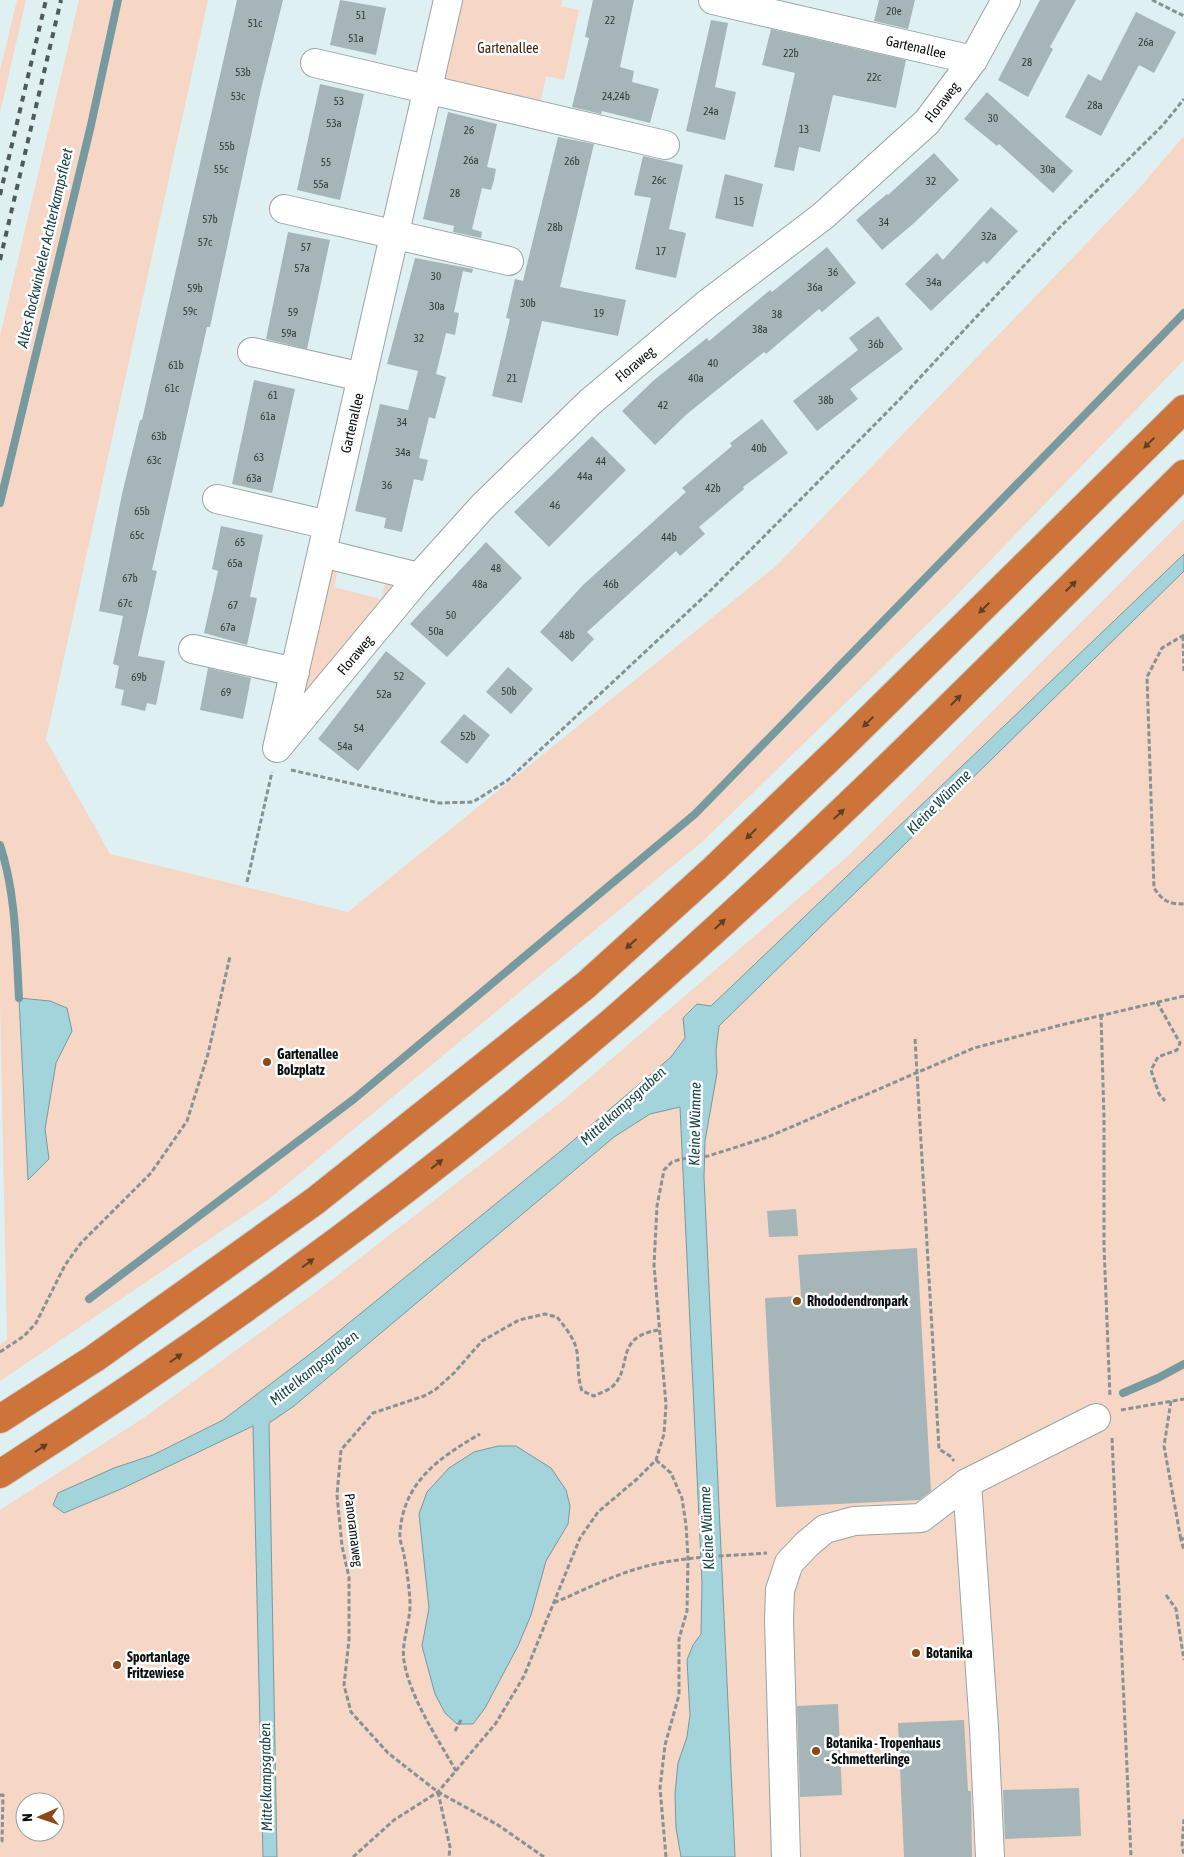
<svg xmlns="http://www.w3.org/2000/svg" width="1184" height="1857" viewBox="0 0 1184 1857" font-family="'Asap Condensed',sans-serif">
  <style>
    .green { fill: #f6d6c4; fill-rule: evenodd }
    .water { fill: #a3d4dc; stroke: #769a9f }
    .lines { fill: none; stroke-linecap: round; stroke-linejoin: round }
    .stream { stroke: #769a9f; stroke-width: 8 }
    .building { fill: #a5b5b8 }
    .minor-casing { stroke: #95a5a7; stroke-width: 30 }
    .highway-casing { stroke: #cacbcb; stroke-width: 30 }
    .path { stroke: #869294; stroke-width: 3; stroke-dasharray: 5 2.5; stroke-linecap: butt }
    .minor { stroke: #fff; stroke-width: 28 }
    .highway { stroke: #cc743a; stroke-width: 28 }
    .rail { stroke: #505a5b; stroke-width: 4; stroke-dasharray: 6 6; stroke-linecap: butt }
    .oneway { fill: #623e24 }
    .poi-dot { fill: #8b4818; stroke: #fff; stroke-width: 2 }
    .labels { text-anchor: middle; stroke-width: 5; stroke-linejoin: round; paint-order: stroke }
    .number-label { font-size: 11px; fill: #323b3c }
    .street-label { font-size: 14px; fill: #0c1212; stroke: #fff }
    .park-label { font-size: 14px; fill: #452108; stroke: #fff }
    .poi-label { font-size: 14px; font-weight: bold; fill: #0c1212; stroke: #fff; text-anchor: start }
    .water-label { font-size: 15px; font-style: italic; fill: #18454b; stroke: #fff }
  </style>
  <rect width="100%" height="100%" fill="#dff0f3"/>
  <!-- green -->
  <g class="green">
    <polygon points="17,0 26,0 0,113 0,71"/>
    <path d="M79 0H208L46 740 110 854 348 912 776 566 1135 193 1184 136V360L949 603 703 841 269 1199 0 1381V1344L7 1340 0 1000V336ZM50 1001 72 1031 56 1063 45 1129Z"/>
    <polygon points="463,0 562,0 561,6 579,10 564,80 546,76 540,104 444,82"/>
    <path d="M1184 519V1857H0V1510L145 1417 324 1286 566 1098 849 855ZM25 1802H55V1832H25Z"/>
    <polygon points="335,569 338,570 334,587 381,599 386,582 399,585 297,717 329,572"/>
  </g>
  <!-- water -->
  <g class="water">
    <polygon points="1184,554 1184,571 719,1026 716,1050 717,1073 705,1141 704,1177 735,1857 681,1857 676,1828 675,1794 678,1763 687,1737 690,1715 687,1660 693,1645 701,1634 702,1583 680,1107 650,1114 614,1137 294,1406 269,1423 277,1857 263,1857 253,1426 121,1489 64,1513 53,1505 58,1493 114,1468 153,1455 223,1420 318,1348 562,1150 671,1057 685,1038 683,1018 697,1004 711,1006"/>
    <polygon points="19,998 50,1001 67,1008 72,1031 56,1063 45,1129 49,1159 28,1180"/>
    <polygon points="498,1446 516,1446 551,1468 566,1490 570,1506 568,1524 546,1561 531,1615 518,1646 485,1708 473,1724 457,1724 445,1713 435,1694 422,1646 429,1608 419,1514 427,1492 449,1468 474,1452"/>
  </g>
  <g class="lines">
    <!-- stream -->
    <g class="stream">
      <polyline points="0,503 91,125 118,0"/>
      <path d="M0 845C16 893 16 947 19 998"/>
      <polyline points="89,1299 354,1099 695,814 1184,313"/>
      <polyline points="1123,1393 1158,1378 1184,1364"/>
    </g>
  </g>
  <!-- building -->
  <g class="building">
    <polygon points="237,0 283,0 261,89 210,327 207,327 152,570 157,571 138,656 165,661 156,705 147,703 145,711 121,705 124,690 115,688 119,666 113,664 123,616 99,611 122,494 140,420 142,420"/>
    <polygon points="340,0 386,8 376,55 330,45"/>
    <polygon points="593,0 634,0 620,67 634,71 632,82 659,89 650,123 602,111 601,114 572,107 589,38 585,37"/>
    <polygon points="879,0 915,0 908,29 874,21"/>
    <polygon points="1040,0 1076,0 1050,47 1053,49 1028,97 998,80"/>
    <polygon points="1136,12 1176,32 1154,73 1139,65 1101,136 1065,117 1088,74 1101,81"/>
    <polygon points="711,20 728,23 715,87 736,92 725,140 686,131"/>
    <polygon points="771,29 906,60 896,108 833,95 820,152 799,147 794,171 774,167 795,73 762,65"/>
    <polygon points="320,84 364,94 340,200 297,190"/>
    <polygon points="987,92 1073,171 1053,193 999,144 997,146 964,119"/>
    <polygon points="448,112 497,124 487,167 496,169 494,180 491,190 482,188 472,229 482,232 481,238 453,232 454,226 423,219"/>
    <polygon points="558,137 594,144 560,287 626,300 618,336 542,321 522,403 492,396 510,319 506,318 515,279 523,281"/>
    <polygon points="934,153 959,180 913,224 882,250 856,220 887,194 888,195"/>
    <polygon points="643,156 683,165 669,229 686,233 676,278 635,269 651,198 634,195"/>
    <polygon points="725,174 763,184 753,227 715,218"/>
    <polygon points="991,207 1018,231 987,264 984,261 931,311 905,284 937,253 943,260"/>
    <polygon points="288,232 330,240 307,349 266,339"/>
    <polygon points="827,247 856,283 822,312 819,309 766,354 764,352 687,414 655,445 622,411 654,380 707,338 709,341 770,290 772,292"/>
    <polygon points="415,258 473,269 472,273 463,271 454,312 459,313 455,335 446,333 436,374 446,377 435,419 429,417 419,458 428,460 423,481 414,479 402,532 384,528 386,518 355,511 380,404 408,410 418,371 387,364"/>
    <polygon points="878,316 903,349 850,389 858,399 817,431 793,401 858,350 849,338"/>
    <polygon points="254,380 295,389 272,493 232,484"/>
    <polygon points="762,419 788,453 743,487 744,489 699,527 705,534 680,556 676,551 587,632 594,639 572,662 540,632 583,585 686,492 682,488 732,446 730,443"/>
    <polygon points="592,436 626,470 549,547 514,512"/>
    <polygon points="221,526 263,535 250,597 257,598 247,645 204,633 218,571 212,569"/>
    <polygon points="486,542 522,578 447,657 410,624"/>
    <polygon points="386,651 426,683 358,771 318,739"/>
    <polygon points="508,667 533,689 511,714 486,692"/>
    <polygon points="208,668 251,678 243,719 200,710"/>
    <polygon points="464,714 490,735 467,764 440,742"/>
    <polygon points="796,1209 798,1236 769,1237 767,1211"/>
    <polygon points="917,1248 931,1491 919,1500 776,1507 765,1298 801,1296 798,1255"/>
    <polygon points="838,1704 842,1795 800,1797 797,1706"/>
    <polygon points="964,1720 968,1791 971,1791 972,1857 904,1857 898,1723"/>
    <polygon points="1079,1788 1081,1836 1005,1839 1003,1790"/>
  </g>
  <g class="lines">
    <defs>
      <g id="minor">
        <polyline points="713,0 973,60"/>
        <polyline points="315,63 665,145"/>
        <polyline points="284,209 509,261"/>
        <polyline points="252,352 362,377"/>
        <polyline points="217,499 328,525"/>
        <polyline points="322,553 419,577"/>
        <polyline points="193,649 295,672"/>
        <polyline points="278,744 448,0"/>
        <polyline points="277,748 419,577 483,506 590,402 707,304 823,216 927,122 973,60 1006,0"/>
        <polyline points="786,1857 779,1620 780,1590 789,1563 807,1544 825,1529 854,1521 921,1518 967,1483"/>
        <polyline points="990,1857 984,1728 967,1483 1096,1418"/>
      </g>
      <g id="highway">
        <polyline points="0,1419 95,1358 315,1201 586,985 714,869 841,747 1184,409"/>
        <path d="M0 1474C215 1336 421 1186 615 1019 813 847 998 659 1184 474"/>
      </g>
    </defs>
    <!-- minor casing -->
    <use href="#minor" class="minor-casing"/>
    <!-- highway casing -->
    <use href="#highway" class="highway-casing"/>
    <!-- path -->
    <g class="path">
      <polyline points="1152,0 1184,16"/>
      <path d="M1184 635 1162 648 1147 677 1154 888C1163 901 1168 904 1184 904"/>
      <polyline points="1183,636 1184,672"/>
      <polyline points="291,770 439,803 473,802 508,780 708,593 900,399 1059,228 1163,125 1184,99"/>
      <polyline points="247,882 272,772"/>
      <polyline points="1157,1002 1180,1043 1177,1050 1158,1057 1151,1070 1159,1094 1165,1101"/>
      <polyline points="1101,1015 1104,1118 1104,1246 1110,1397"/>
      <polyline points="915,1039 939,1449 950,1456 954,1461"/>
      <polyline points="0,1352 24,1336 36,1323 65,1265 81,1243 151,1173 187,1121 208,1054 230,956"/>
      <polyline points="1171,1401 1164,1446 1181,1540"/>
      <polyline points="1121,1410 1184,1399"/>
      <polyline points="1112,1438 1131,1857"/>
      <polyline points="656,1460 671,1473 682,1498 686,1525 688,1558 687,1611 679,1639 679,1695 665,1745 660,1788 666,1857"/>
      <polyline points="1184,1538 1181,1540 1184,1550"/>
      <polyline points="1166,1595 1176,1609 1184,1660"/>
      <path d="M554 1603C586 1589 617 1573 651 1565 689 1556 729 1556 767 1553"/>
      <polyline points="455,1731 461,1720"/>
      <path d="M456 1771C438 1739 410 1698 404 1661 401 1641 411 1622 410 1601 409 1586 407 1570 404 1555 403 1548 399 1540 400 1533 403 1482 440 1457 480 1434"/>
      <polyline points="438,1792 450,1847 449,1857"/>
      <polyline points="0,1795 3,1795 2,1841 0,1842"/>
      <polyline points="1184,1819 1182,1847 1184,1854"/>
      <polyline points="353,1857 394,1820 438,1792 496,1723 524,1676 580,1538 598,1512 637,1479 656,1460 664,1434 666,1405 654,1265 657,1206 664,1170 672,1162 681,1159 708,1156 768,1137 974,1048 1061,1025 1184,996"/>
      <path d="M544 1857 498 1825 438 1792 388 1753 351 1712 344 1685 349 1640V1577L342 1546 337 1495 341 1450 373 1413 424 1396 435 1390 454 1373 482 1341 519 1320 545 1314 557 1317C565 1327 575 1339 577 1352 579 1366 577 1376 582 1391L594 1396C600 1393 607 1391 612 1387 634 1366 613 1338 658 1330"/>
    </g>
    <!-- minor -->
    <use href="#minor" class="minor"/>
    <!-- highway -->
    <use href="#highway" class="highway"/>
    <!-- rail -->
    <g class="rail">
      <polyline points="0,195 46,0"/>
      <polyline points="0,260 61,0"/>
    </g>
  </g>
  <!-- one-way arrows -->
  <defs><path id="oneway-solid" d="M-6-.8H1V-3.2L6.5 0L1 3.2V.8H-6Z" transform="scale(1.25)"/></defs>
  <g class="oneway">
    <use href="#oneway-solid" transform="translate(1149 443) rotate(135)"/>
    <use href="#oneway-solid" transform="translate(1071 586) rotate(-45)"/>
    <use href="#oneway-solid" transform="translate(984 608) rotate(136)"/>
    <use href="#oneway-solid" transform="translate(956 700) rotate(-45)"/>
    <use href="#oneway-solid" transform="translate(868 722) rotate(136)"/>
    <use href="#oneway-solid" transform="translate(839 814) rotate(-43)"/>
    <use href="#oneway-solid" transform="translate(751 834) rotate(136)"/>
    <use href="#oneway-solid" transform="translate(720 924) rotate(-43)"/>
    <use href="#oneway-solid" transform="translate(631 944) rotate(138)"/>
    <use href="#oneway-solid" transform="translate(437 1164) rotate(-38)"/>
    <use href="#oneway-solid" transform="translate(308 1263) rotate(-37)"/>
    <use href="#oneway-solid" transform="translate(176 1358) rotate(-35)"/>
    <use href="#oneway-solid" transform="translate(41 1448) rotate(-33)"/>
  </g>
  <!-- markers -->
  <g class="poi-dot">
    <circle cx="267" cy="1062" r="5"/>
    <circle cx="797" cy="1301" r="5"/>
    <circle cx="916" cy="1653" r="5"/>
    <circle cx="117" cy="1665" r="5"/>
    <circle cx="816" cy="1751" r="5"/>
  </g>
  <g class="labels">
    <!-- number labels -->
    <g class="number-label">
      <text x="894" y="15">20e</text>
      <text x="361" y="19">51</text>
      <text x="610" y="24">22</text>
      <text x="255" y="27">51c</text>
      <text x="356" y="42">51a</text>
      <text x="1146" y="46">26a</text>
      <text x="791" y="57">22b</text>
      <text x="1027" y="66">28</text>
      <text x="243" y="76">53b</text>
      <text x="874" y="81">22c</text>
      <text x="238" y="100">53c</text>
      <text x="616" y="100">24,24b</text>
      <text x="339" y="105">53</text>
      <text x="1095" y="109">28a</text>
      <text x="711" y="115">24a</text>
      <text x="993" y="122">30</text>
      <text x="334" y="127">53a</text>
      <text x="804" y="133">13</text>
      <text x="469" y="134">26</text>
      <text x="227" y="150">55b</text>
      <text x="471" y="164">26a</text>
      <text x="572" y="165">26b</text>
      <text x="326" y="166">55</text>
      <text x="221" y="173">55c</text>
      <text x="1048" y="173">30a</text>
      <text x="659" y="184">26c</text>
      <text x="931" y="185">32</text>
      <text x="321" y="188">55a</text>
      <text x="455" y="197">28</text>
      <text x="739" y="205">15</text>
      <text x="210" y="223">57b</text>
      <text x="884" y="226">34</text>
      <text x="555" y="231">28b</text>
      <text x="989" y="240">32a</text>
      <text x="205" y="246">57c</text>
      <text x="306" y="251">57</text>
      <text x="661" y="255">17</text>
      <text x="302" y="272">57a</text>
      <text x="833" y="276">36</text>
      <text x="436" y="280">30</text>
      <text x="934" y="286">34a</text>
      <text x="815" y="291">36a</text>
      <text x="195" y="292">59b</text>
      <text x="528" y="307">30b</text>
      <text x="437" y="310">30a</text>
      <text x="190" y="315">59c</text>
      <text x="293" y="316">59</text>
      <text x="599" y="317">19</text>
      <text x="777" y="318">38</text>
      <text x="760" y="333">38a</text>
      <text x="289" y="337">59a</text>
      <text x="419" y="342">32</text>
      <text x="876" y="348">36b</text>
      <text x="713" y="367">40</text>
      <text x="176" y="369">61b</text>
      <text x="512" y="382">21</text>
      <text x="696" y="382">40a</text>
      <text x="172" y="392">61c</text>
      <text x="273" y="399">61</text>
      <text x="826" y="404">38b</text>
      <text x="663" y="409">42</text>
      <text x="268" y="420">61a</text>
      <text x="402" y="426">34</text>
      <text x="159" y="440">63b</text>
      <text x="759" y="452">40b</text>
      <text x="403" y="456">34a</text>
      <text x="259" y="461">63</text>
      <text x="154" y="464">63c</text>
      <text x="601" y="465">44</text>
      <text x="585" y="480">44a</text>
      <text x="254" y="482">63a</text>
      <text x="387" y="489">36</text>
      <text x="713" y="492">42b</text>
      <text x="555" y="509">46</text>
      <text x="142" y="515">65b</text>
      <text x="137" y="539">65c</text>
      <text x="669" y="541">44b</text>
      <text x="240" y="546">65</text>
      <text x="235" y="567">65a</text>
      <text x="496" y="572">48</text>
      <text x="130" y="582">67b</text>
      <text x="480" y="588">48a</text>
      <text x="611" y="588">46b</text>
      <text x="125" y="607">67c</text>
      <text x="233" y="609">67</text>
      <text x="451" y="619">50</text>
      <text x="228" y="631">67a</text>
      <text x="436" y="635">50a</text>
      <text x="567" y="639">48b</text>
      <text x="399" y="680">52</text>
      <text x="139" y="681">69b</text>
      <text x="509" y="695">50b</text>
      <text x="226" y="696">69</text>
      <text x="384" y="698">52a</text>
      <text x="359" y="732">54</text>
      <text x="468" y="740">52b</text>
      <text x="345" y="750">54a</text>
    </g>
    <!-- street labels -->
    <g class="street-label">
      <text transform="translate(916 47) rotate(13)" y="5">Gartenallee</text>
      <text transform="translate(942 102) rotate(-52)" y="5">Floraweg</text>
      <text transform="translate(635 364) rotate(-40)" y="5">Floraweg</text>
      <text transform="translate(352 423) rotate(-77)" y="5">Gartenallee</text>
      <text transform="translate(355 655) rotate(-50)" y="5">Floraweg</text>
      <text transform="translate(354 1530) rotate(83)" y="5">Panoramaweg</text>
    </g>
    <!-- park labels -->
    <g class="park-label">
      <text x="508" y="53">Gartenallee</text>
    </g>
    <!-- poi labels -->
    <g class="poi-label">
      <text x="277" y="1059">Gartenallee<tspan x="277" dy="16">Bolzplatz</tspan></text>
      <text x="807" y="1306">Rhododendronpark</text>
      <text x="926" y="1658">Botanika</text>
      <text x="127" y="1662">Sportanlage<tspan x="127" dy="16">Fritzewiese</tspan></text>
      <text x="826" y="1748">Botanika - Tropenhaus<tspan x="826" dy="16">- Schmetterlinge</tspan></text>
    </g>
    <!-- water labels -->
    <g class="water-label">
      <text transform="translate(45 248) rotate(-77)" y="5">Altes Rockwinkeler Achterkampsfleet</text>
      <text transform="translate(939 802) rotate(-45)" y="5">Kleine Wümme</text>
      <text transform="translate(623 1106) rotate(-42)" y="5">Mittelkampsgraben</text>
      <text transform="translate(695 1124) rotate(-89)" y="5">Kleine Wümme</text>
      <text transform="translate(314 1368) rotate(-39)" y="5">Mittelkampsgraben</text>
      <text transform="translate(707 1528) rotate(-93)" y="5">Kleine Wümme</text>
      <text transform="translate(266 1777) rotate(-91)" y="5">Mittelkampsgraben</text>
    </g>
  </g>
  <!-- north arrow -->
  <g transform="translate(40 1817) rotate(268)"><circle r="24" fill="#ffffff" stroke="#9ea0a0"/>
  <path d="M0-4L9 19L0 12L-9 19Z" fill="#8b4818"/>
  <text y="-8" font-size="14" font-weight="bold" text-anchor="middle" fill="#0c1212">N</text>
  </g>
</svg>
